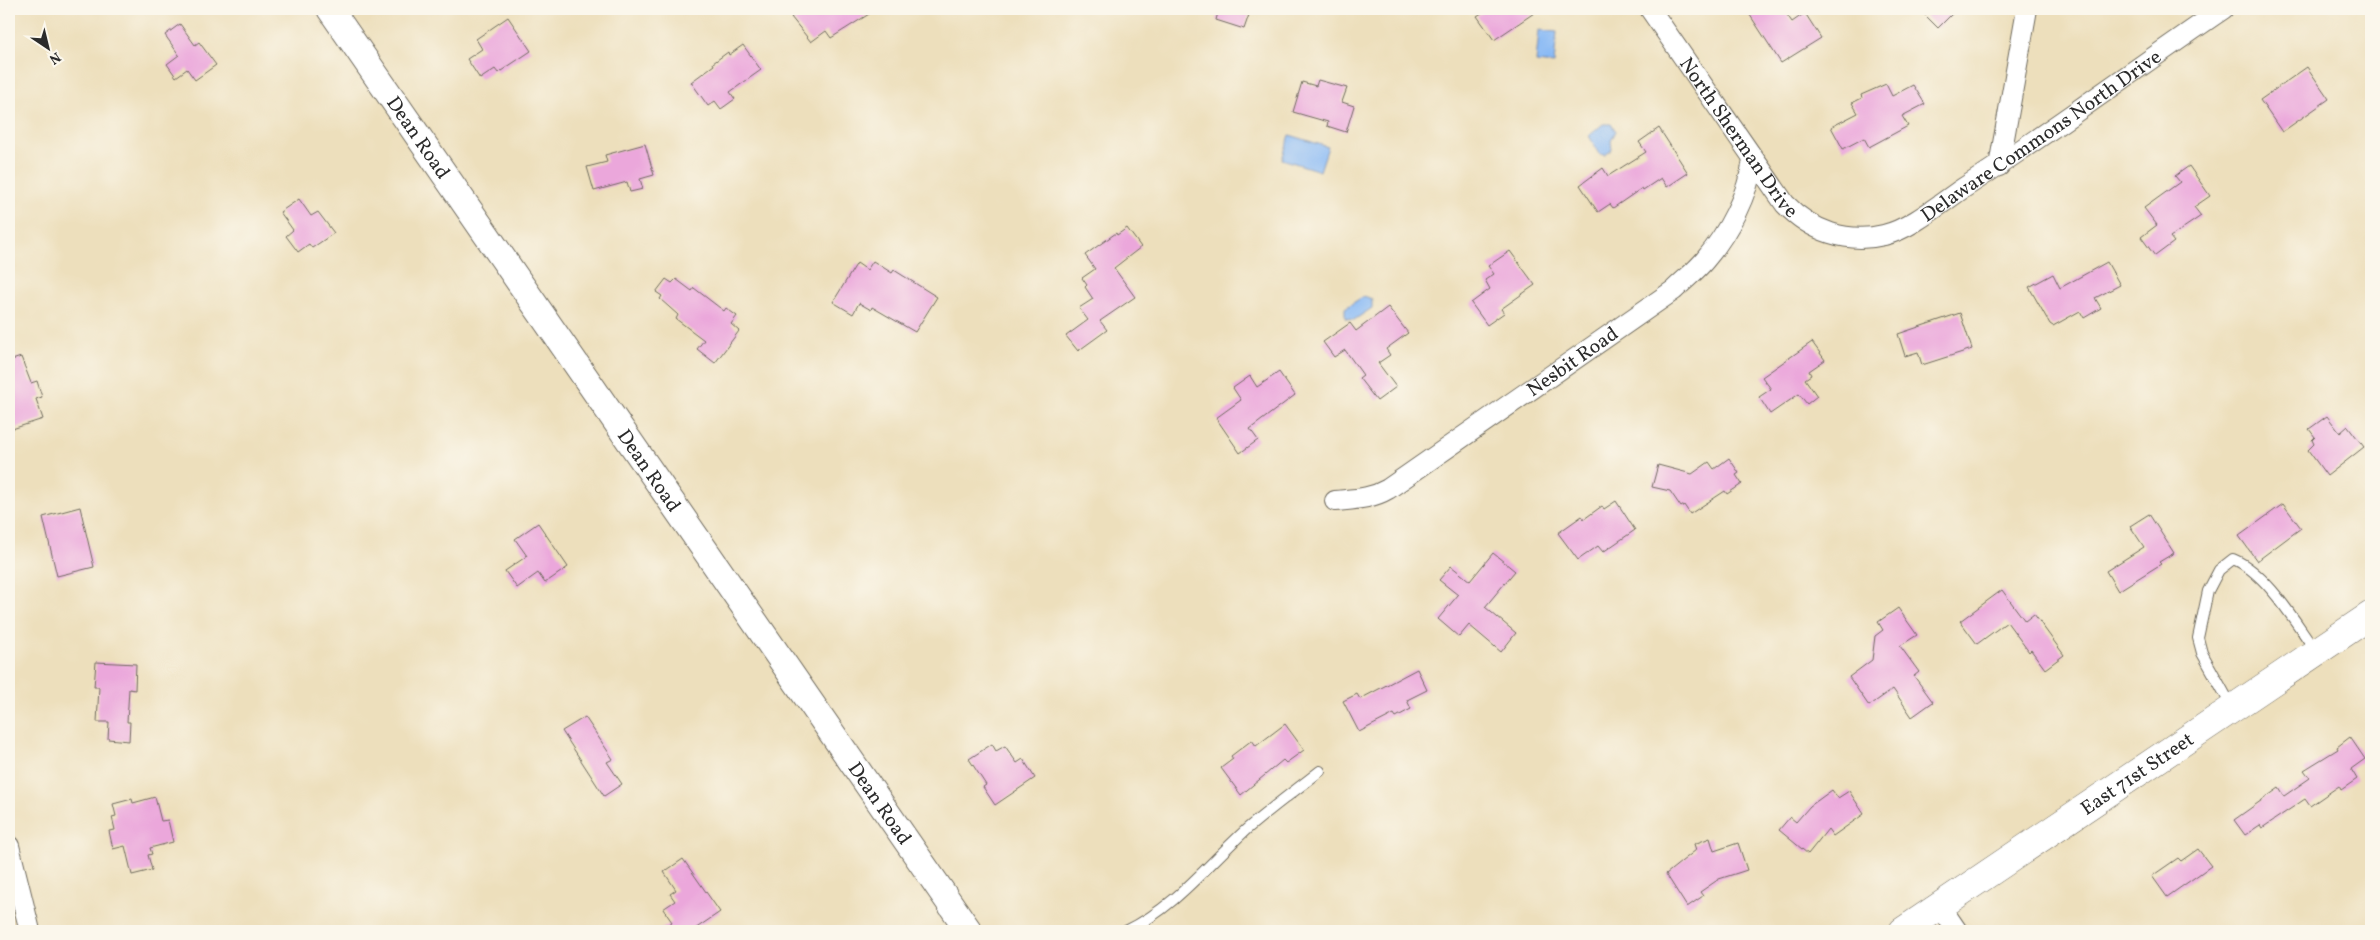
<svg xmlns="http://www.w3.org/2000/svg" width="2380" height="940" viewBox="0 0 2380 940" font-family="Vollkorn,serif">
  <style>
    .water { fill: #88b9f5; stroke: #5a7290 }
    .building { fill: #eba7db }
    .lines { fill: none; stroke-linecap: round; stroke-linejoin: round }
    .service-casing { stroke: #6f6a5e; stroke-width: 12 }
    .minor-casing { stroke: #6f6a5e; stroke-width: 22 }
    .tertiary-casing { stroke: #6f6a5e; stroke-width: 28 }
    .secondary-casing { stroke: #6f6a5e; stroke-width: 29 }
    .service { stroke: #fff; stroke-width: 10 }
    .minor { stroke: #fff; stroke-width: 20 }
    .tertiary { stroke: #fff; stroke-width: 26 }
    .secondary { stroke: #fff; stroke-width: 28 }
    .labels { text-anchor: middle; stroke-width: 4.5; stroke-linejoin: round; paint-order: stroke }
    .street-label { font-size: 20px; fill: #2b2b2b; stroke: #fbf7ec }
  </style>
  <rect width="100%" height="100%" fill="#fbf7ec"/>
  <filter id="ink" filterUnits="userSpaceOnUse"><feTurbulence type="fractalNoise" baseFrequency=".02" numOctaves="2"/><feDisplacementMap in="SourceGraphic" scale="10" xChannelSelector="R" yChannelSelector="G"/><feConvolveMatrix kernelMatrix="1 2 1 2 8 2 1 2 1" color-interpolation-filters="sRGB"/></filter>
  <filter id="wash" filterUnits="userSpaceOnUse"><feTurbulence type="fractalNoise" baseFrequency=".0096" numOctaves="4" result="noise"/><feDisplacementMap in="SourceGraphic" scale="20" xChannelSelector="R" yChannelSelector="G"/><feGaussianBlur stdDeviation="1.12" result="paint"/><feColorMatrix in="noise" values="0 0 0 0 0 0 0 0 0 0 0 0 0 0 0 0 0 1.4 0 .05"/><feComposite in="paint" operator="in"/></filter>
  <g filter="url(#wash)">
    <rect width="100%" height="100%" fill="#eddfbc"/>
    <!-- water -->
    <g class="water">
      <polygon points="1539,30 1557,32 1554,64 1536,62"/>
      <polygon points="1603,124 1611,124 1616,131 1611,141 1612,150 1605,155 1600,154 1589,136"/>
      <polygon points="1290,135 1328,147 1320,171 1282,159"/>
      <polygon points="1364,296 1372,299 1372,308 1354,320 1345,318 1345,308"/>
    </g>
    <g id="blocks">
      <!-- building -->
      <g class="building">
        <polygon points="803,9 877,9 831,38 826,31 811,42 791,17"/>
        <polygon points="1219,9 1251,9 1244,29 1216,20"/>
        <polygon points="1488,9 1540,9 1494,40 1477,16"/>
        <polygon points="1746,9 1783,9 1792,22 1805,13 1821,38 1781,63"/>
        <polygon points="1919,9 1957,9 1938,28"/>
        <polygon points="508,17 531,51 498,73 495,69 480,79 467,59 482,49 476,39"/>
        <polygon points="180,24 195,45 199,42 216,65 195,80 187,69 176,77 167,64 179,55 165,35"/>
        <polygon points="743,45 761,70 730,92 735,99 721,109 715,101 708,106 691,82 714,65 713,63 728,52 729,55"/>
        <polygon points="2307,67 2329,99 2282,132 2260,100"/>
        <polygon points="1318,80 1347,88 1342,102 1354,106 1346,132 1327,126 1328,122 1293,112 1302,82 1316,86"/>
        <polygon points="1886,84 1892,96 1913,85 1925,104 1902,116 1908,126 1869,147 1864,138 1843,149 1831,127 1858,113 1852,103 1862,98 1861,95"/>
        <polygon points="1659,128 1688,173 1667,187 1661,178 1643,190 1642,188 1613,208 1610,204 1598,212 1580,185 1603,168 1608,176 1646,152 1639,142"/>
        <polygon points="645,144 654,175 640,179 643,189 630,192 627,182 594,191 587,167 607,162 605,155"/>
        <polygon points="2189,166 2210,196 2194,207 2201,216 2170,237 2174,242 2155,256 2141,237 2157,225 2144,208 2180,182 2175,176"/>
        <polygon points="299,199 311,216 318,212 334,233 312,248 309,244 298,252 286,236 293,230 280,212"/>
        <polygon points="1127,228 1141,247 1114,268 1135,297 1100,321 1107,330 1078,351 1066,336 1088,320 1079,308 1093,299 1085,287 1087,285 1082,278 1095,269 1085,255 1116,233 1117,235"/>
        <polygon points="1510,251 1535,285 1501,309 1504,313 1487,325 1471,303 1490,289 1485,280 1494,274 1488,266"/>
        <polygon points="873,261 892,273 894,270 937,297 915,332 872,307 871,310 859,303 853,314 833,302 857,263 867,270"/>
        <polygon points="2107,262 2120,285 2095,298 2101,308 2084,318 2080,311 2053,326 2050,324 2029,287 2053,274 2060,288"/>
        <polygon points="666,279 672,283 676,279 692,291 694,288 724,311 726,308 737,316 731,324 739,331 715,363 697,349 704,340 676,319 678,315 660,299 662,296 656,292"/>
        <polygon points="1388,307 1408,333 1386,349 1390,355 1378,363 1396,387 1377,401 1359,378 1363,375 1345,350 1334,357 1323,342 1350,323 1356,331"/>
        <polygon points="1960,313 1972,349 1922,365 1918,352 1905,356 1898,334"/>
        <polygon points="1812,342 1825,360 1809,371 1811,375 1805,379 1817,396 1807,404 1799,394 1770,414 1759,397 1771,389 1762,377"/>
        <polygon points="21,357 31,383 37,381 42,397 36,399 43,419 9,430 9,361"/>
        <polygon points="1279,372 1295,395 1250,429 1258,440 1240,453 1216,418 1241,400 1233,388 1250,376 1257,387"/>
        <polygon points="2327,416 2340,433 2348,426 2364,447 2327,476 2308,450 2314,444 2312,440 2315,437 2309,429"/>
        <polygon points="1729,458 1739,473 1736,475 1742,484 1727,494 1725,491 1690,514 1684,505 1681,507 1670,491 1652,487 1658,465 1692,474 1709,462 1714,469"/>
        <polygon points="1616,501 1635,530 1603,552 1598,546 1578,560 1558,533 1582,516 1584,519 1602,506 1604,509"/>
        <polygon points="2283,504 2301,528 2257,561 2239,536"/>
        <polygon points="80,507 94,567 57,576 43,517"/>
        <polygon points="2149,514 2174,553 2159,562 2161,564 2118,591 2106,571 2144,547 2130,526"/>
        <polygon points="538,523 568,567 545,583 538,573 517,588 505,571 527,556 515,539"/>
        <polygon points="1493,553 1515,571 1485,607 1516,633 1501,652 1469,625 1459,637 1438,619 1458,595 1439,580 1451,566 1470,581"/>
        <polygon points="2002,590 2025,621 2034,614 2064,655 2045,669 2031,650 2029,652 2007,622 1977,644 1960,621"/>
        <polygon points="1898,608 1917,635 1900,646 1919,672 1914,676 1933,702 1912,717 1893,689 1869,706 1849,677 1872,660 1875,636 1883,630 1878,622"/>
        <polygon points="96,662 136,664 135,690 129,689 127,722 130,722 129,741 108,739 109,722 97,722 99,687 94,687"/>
        <polygon points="1417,669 1427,690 1407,700 1411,709 1396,717 1394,714 1359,732 1343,701 1357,694 1360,699"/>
        <polygon points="585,717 613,759 607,762 622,784 604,796 562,731"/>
        <polygon points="1285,724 1304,750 1286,763 1283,760 1241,795 1221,768 1233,759 1231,756 1252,740 1256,746"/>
        <polygon points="2350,737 2365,759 2351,769 2357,779 2341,790 2339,786 2310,806 2305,799 2262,828 2260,825 2245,835 2234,820 2279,788 2284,796 2310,778 2304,770 2338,749 2337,747"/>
        <polygon points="992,744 996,751 1005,746 1017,763 1023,759 1035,778 995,805 983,787 986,785 969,759"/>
        <polygon points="1832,790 1838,798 1849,791 1864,814 1833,836 1828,829 1808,854 1779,830 1790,817 1796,822 1810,806"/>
        <polygon points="155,797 161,821 168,820 173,842 150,848 152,854 148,855 152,870 132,875 125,846 113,849 109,831 115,830 112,817 116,816 113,804 132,799 133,803"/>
        <polygon points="1710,838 1714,851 1738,843 1747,870 1719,879 1700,892 1703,896 1687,907 1666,874 1696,850 1694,844"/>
        <polygon points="2198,849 2211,866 2167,897 2152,876 2178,858 2181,861"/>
        <polygon points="683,859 720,912 692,931 659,931 672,922 663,909 675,901 670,894 676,890 664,872"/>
      </g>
    </g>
  </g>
  <g filter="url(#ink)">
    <use href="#blocks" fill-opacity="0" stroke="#6f6a5e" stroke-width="1"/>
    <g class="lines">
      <defs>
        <g id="service">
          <path d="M2232 707 2202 653 2198 638 2208 591 2219 570 2233 559C2267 573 2295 622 2316 651"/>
          <path d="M1126 931C1176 907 1208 864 1248 828 1271 808 1296 790 1320 771"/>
        </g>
        <g id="minor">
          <path id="s1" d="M1650 9 1785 204C1811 231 1847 244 1884 235 1910 229 1940 204 1962 189 2051 132 2136 68 2223 9"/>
          <polyline points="1999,166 2027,9"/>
          <path id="s2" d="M1335 501C1354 499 1371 499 1388 489L1674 290C1684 280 1696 271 1705 260 1728 233 1748 195 1753 160"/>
          <polyline points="9,846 30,931"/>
          <polyline points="1940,906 1957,931"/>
        </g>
        <g id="tertiary">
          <path id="s3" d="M330 9 969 931"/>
        </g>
        <g id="secondary">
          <path id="s4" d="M1903 931 2371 615"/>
        </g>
      </defs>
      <!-- service casing -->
      <use href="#service" class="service-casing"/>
      <!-- minor casing -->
      <use href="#minor" class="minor-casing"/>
      <!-- tertiary casing -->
      <use href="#tertiary" class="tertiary-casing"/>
      <!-- secondary casing -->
      <use href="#secondary" class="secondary-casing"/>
      <!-- service -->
      <use href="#service" class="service"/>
      <!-- minor -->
      <use href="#minor" class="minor"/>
      <!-- tertiary -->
      <use href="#tertiary" class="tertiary"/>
      <!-- secondary -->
      <use href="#secondary" class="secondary"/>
    </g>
  </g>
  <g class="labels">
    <!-- street labels -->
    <g class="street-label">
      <text dy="7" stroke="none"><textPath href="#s1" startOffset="532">Delaware Commons North Drive</textPath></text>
      <text dy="7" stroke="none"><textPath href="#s1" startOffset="156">North Sherman Drive</textPath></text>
      <text dy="7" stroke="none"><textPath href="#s3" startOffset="156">Dean Road</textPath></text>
      <text dy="7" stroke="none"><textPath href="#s2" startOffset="279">Nesbit Road</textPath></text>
      <text dy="7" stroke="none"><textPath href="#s3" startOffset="561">Dean Road</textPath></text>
      <text dy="7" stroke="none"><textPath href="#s4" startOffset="282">East 71st Street</textPath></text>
      <text dy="7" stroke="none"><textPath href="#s3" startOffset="966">Dean Road</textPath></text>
    </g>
  </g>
  <!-- margin -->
  <rect width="2380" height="940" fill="none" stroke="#fbf7ec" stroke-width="30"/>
  <!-- north arrow -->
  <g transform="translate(48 48) rotate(145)" stroke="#fbf7ec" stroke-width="4" paint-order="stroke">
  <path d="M0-4L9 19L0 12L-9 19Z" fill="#2b2b2b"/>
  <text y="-8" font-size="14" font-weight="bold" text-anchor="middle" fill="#2b2b2b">N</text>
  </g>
</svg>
